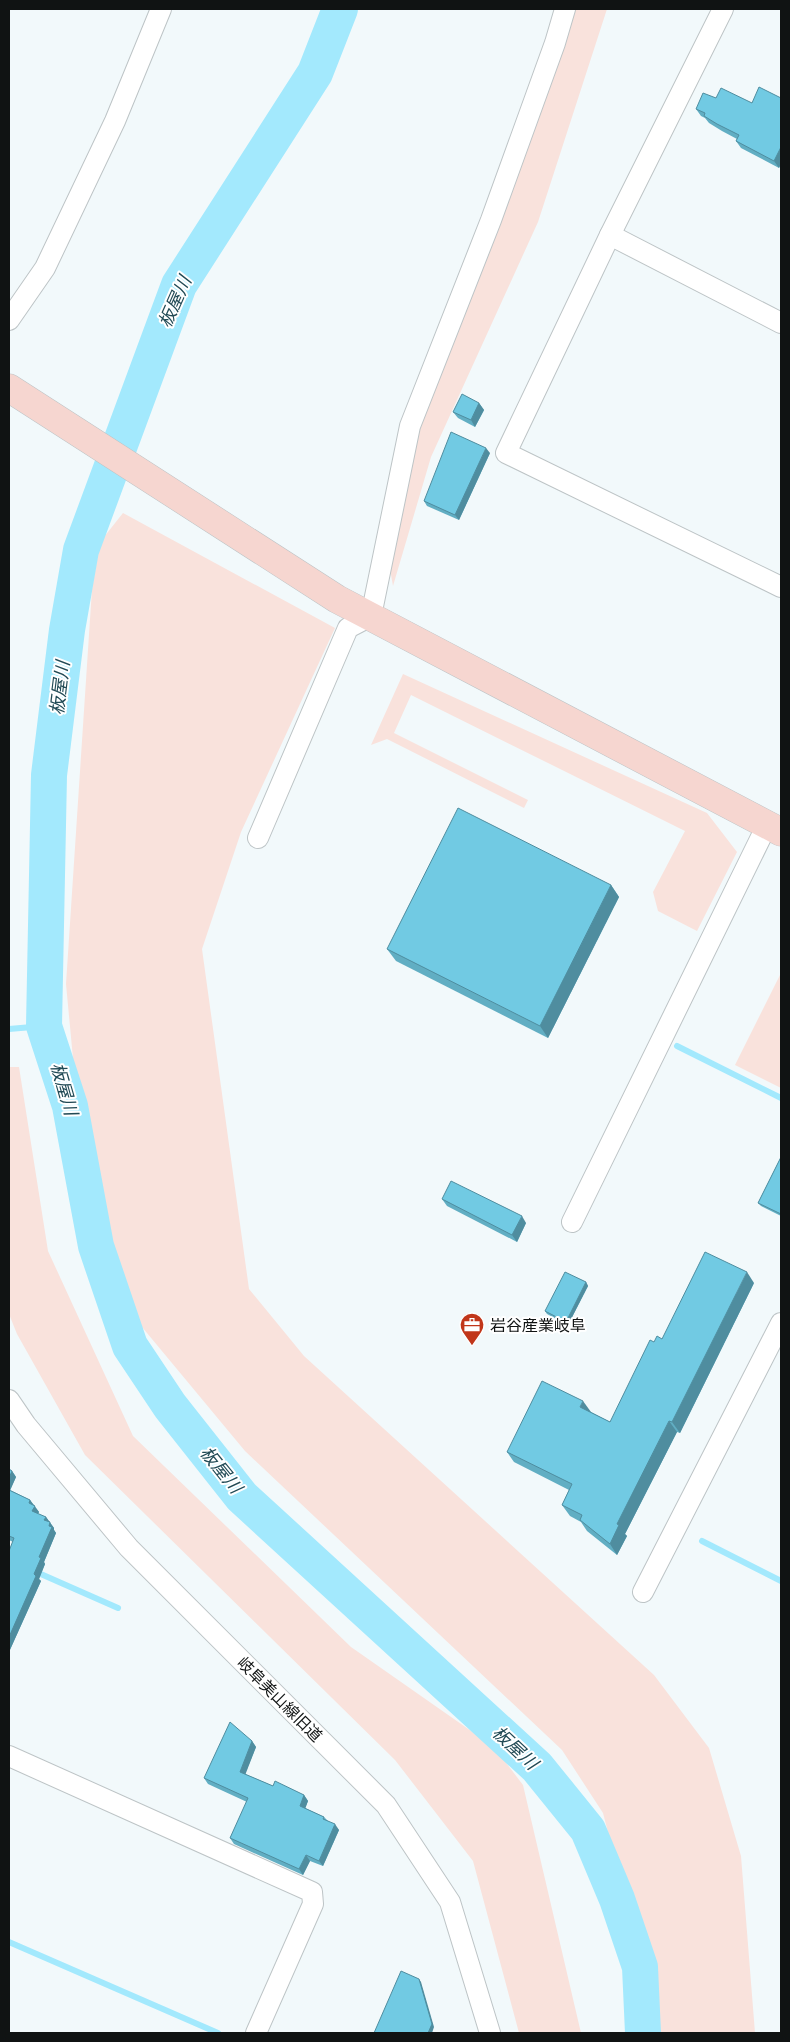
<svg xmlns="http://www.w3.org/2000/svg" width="790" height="2042" viewBox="0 0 790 2042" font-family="Raleway,'Noto Sans JP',sans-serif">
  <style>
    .green { fill: #f9e2dc }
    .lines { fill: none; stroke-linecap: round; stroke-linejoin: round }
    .stream { stroke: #a3e9fd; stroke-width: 6 }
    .river { stroke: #a3e9fd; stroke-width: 36 }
    .street-casing { stroke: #bdc4c6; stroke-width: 22 }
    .secondary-casing { stroke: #bdc4c6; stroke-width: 29 }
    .street { stroke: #fff; stroke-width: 20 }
    .secondary { stroke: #f6d6d0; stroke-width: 28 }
    .wall { fill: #61aec3 }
    .shaded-wall { fill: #4f8d9f }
    .building { fill: #71cae3; stroke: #4f8d9f }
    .labels { text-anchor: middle; stroke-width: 4; stroke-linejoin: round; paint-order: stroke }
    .poi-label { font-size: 16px; fill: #101313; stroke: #fff; text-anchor: start }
    .street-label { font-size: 16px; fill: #101313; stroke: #fff }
    .water-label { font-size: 18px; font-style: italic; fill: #214a55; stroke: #fff }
  </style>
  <rect width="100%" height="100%" fill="#f2f9fb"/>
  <!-- green -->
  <g class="green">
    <polygon points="575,9 607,9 538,222 431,457 393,586 388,558 419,432"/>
    <polygon points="123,513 335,628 241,832 202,949 249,1289 304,1356 654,1675 709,1748 741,1856 755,2033 657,2033 654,2009 603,1813 562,1750 245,1451 142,1327 110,1247 74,1069 66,984 92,589 100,542"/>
    <polygon points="403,674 707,813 737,852 697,931 658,911 653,892 685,831 411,695 394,733 528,800 524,808 387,739 371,745"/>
    <polygon points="781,973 781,1088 735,1065"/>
    <polygon points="9,1067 19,1067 48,1251 133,1436 351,1647 494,1747 523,1785 581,2033 519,2033 473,1861 395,1760 85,1455 17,1334 9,1314"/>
  </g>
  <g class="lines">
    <!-- stream -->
    <g class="stream">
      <polyline points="9,1029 44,1026"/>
      <polyline points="677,1046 781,1098"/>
      <polyline points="702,1541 781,1581"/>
      <polyline points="34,1571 118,1608"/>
      <polyline points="9,1942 218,2033"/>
    </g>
    <!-- river -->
    <polyline class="river" points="340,9 315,73 179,285 81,550 67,630 49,775 44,1026 70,1106 96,1246 130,1346 170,1406 242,1497 537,1767 588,1830 617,1899 640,1967 643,2033"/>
    <defs>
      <g id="street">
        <polyline points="723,9 610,235 506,453 781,587"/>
        <polyline points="610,235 781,323"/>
        <polyline points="9,320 45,268 115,121 161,9"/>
        <polyline points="258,838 348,628 371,616 410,426 491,220 555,43 565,9"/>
        <polyline points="572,1222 767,825"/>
        <polyline points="9,1400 26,1425 129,1548 386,1805 450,1902 490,2033"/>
        <polyline points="643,1592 781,1323"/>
        <polyline points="9,1756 312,1892 313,1904 256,2033"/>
      </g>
      <polyline id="secondary" points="9,388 337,599 781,832"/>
    </defs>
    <!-- street casing -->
    <use href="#street" class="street-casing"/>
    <!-- secondary casing -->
    <use href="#secondary" class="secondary-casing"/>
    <!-- street -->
    <use href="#street" class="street"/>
    <!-- secondary -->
    <use href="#secondary" class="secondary"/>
  </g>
  <!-- wall -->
  <g class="wall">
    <polygon points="716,98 752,103 781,98 781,164 779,168 741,148 736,141 737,139 722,131 709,123 705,118 701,116 696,109"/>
    <polygon points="479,403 484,410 475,427 458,418 453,412"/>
    <polygon points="490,453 459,520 427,506 424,501"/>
    <polygon points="611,885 619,897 548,1038 396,961 387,949"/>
    <polygon points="781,1157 781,1216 761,1206 758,1203"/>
    <polygon points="442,1199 526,1223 517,1242 447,1206"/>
    <polygon points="586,1282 588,1286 568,1325 547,1314 545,1311"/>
    <polygon points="754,1283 680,1433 677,1432 625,1534 627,1536 617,1555 587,1531 581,1522 570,1516 562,1505 569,1490 514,1462 507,1452 591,1412 610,1422 662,1339"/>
    <polygon points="9,1469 12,1471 16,1477 10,1490 30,1500 39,1512 38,1514 46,1517 54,1528 54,1530 56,1533 44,1562 45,1564 39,1579 41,1581 9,1652 9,1551 13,1542 9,1540"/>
    <polygon points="252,1741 256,1747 245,1774 273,1786 304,1795 308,1801 305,1808 324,1817 328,1821 339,1830 323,1866 310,1861 303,1875 234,1844 230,1838 247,1802 208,1784 204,1778"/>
  </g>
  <!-- shaded-wall -->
  <g class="shaded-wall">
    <polygon points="781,147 781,164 779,168 774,161"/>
    <polygon points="479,403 484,410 475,427 471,420"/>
    <polygon points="486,448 490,453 459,520 455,515"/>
    <polygon points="611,885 619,897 548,1038 540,1026"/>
    <polygon points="522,1216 526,1223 517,1242 512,1235"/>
    <polygon points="747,1272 754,1283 680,1433 672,1422"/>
    <polygon points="586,1282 588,1286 568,1325 566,1322"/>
    <polygon points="583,1401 591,1412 588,1418 580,1407"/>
    <polygon points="669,1421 677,1432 625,1534 627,1536 617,1555 610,1544 617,1524"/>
    <polygon points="12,1471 16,1477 9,1493 9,1478"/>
    <polygon points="30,1500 39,1512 36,1517 32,1511 29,1503"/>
    <polygon points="46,1517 54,1528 54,1530 56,1533 44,1562 45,1564 39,1579 41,1581 9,1652 9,1637 39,1557 44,1520"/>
    <polygon points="252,1741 256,1747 244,1778 240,1772"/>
    <polygon points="304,1795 308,1801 304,1812 300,1806"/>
    <polygon points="335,1824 339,1830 323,1866 319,1861"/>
    <polygon points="306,1855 310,1861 303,1875 299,1869"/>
    <polygon points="419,1979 421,1982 434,2027 432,2033 428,2033"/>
  </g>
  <!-- building -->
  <g class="building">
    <polygon points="759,87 781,98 781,147 774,161 736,141 739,135 717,124 704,116 705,113 696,109 703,93 716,98 721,88 752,103"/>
    <polygon points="462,394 479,403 471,420 453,412"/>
    <polygon points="451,432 486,448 455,515 424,501"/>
    <polygon points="458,808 611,885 540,1026 387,949"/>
    <polygon points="781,1157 781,1214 758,1203"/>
    <polygon points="451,1181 522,1216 512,1235 442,1199"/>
    <polygon points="705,1252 747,1272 672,1422 669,1421 617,1524 619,1525 610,1544 580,1520 582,1515 562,1505 572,1484 507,1452 542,1381 583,1401 580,1407 610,1422 650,1340 654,1342 657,1336 662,1339"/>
    <polygon points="565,1272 586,1282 566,1322 545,1311"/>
    <polygon points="9,1469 12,1471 9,1478"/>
    <polygon points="9,1490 30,1500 29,1503 35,1506 32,1511 46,1517 44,1520 50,1522 49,1526 52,1527 39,1557 41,1558 34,1574 36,1576 9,1637 9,1551 14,1538 9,1536"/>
    <polygon points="230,1722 252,1741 240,1772 273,1786 275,1781 304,1795 300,1806 324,1817 323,1819 335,1824 319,1861 306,1855 299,1869 230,1838 248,1798 204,1778"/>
    <polygon points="401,1971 419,1979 432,2024 428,2033 374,2033"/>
  </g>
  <!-- icons -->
  <defs>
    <symbol id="office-pin" viewBox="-11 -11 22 30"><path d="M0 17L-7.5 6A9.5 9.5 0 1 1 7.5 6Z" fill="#c1361a" stroke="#fff"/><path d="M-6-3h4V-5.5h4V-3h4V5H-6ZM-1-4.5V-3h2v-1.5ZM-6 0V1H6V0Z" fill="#fff"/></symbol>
  </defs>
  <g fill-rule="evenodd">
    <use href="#office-pin" x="458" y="1311" width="28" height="38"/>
  </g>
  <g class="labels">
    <!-- poi labels -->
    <g class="poi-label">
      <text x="490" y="1331">岩谷産業岐阜</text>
    </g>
    <!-- street labels -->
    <g class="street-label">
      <text transform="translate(280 1699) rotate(45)" y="6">岐阜美山線旧道</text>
    </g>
    <!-- water labels -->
    <g class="water-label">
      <text transform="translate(175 302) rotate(-66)" y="6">板屋川</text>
      <text transform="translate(60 688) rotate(-83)" y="6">板屋川</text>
      <text transform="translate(64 1089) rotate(74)" y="6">板屋川</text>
      <text transform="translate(221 1470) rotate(51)" y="6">板屋川</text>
      <text transform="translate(515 1748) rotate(43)" y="6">板屋川</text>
    </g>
  </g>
  <!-- border -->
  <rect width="790" height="2042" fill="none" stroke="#101313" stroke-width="20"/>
</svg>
